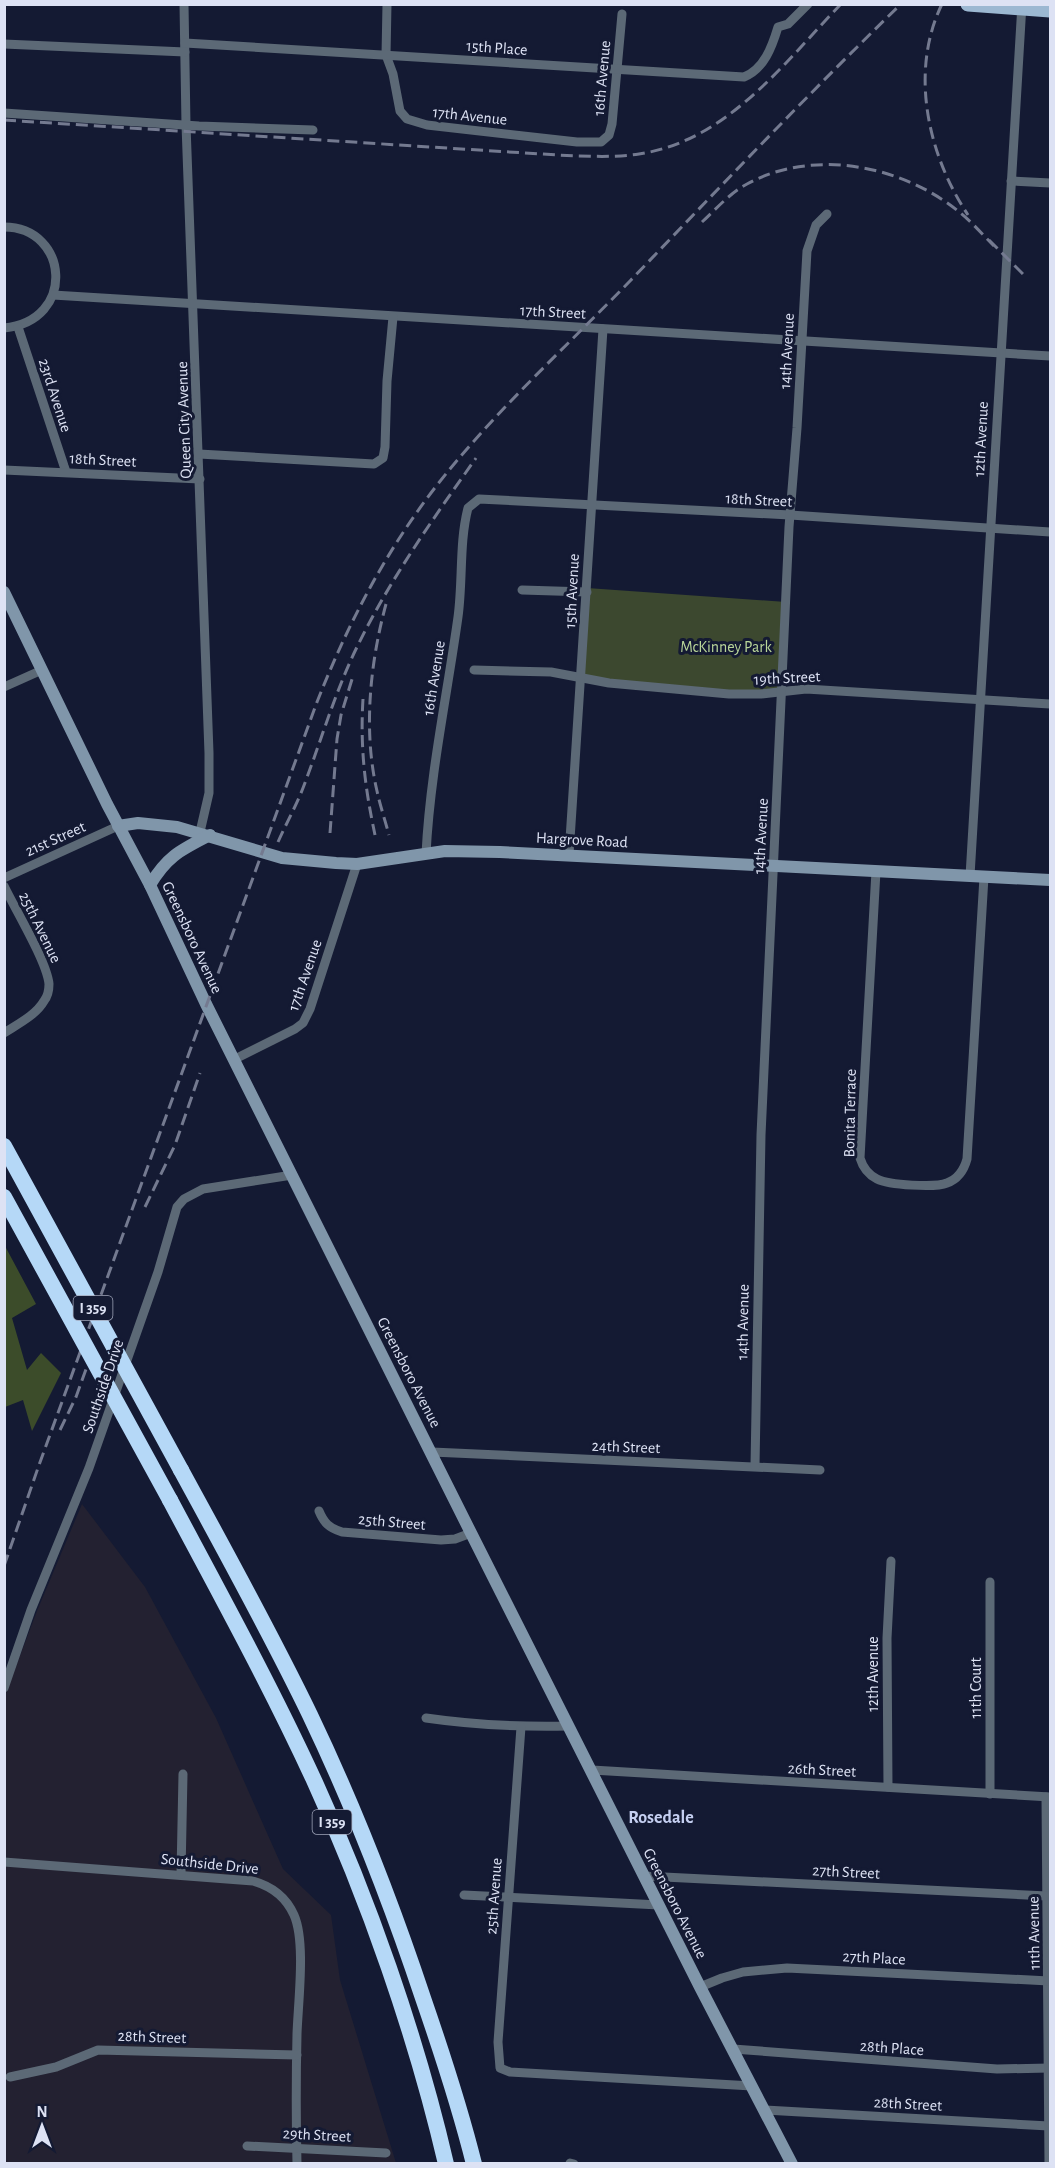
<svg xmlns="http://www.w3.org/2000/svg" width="1055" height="2168" viewBox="0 0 1055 2168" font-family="'Alegreya Sans',sans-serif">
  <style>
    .industrial { fill: #232131 }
    .green { fill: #3c482f }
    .forest { fill: #3c4c2a }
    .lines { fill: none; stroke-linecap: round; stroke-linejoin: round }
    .minor { stroke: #5c6976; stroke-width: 9 }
    .secondary { stroke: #8096aa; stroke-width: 12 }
    .motorway { stroke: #b5d8f7; stroke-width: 16 }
    .rail { stroke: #747a90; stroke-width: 3; stroke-dasharray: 12 6; stroke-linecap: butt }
    .primary-bridge { stroke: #9cb8d2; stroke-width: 15 }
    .motorway-bridge { stroke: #b5d8f7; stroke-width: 16 }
    .labels { text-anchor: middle; stroke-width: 6; stroke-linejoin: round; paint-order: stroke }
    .shield { fill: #141a33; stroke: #a1a6ba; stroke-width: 1.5 }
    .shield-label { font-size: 15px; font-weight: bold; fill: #dde2f4 }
    .street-label { font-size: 16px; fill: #dde2f4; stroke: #141a33 }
    .park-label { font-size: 16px; fill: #bad79a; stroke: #141a33 }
    .neighbourhood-label { font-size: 18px; font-weight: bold; fill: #c5cff1; stroke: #141a33 }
  </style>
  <rect width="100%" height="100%" fill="#141a33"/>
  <!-- industrial -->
  <polygon class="industrial" points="82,1504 145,1587 216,1718 283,1869 331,1915 340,1980 396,2163 5,2163 4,1698 37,1611"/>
  <!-- green -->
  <polygon class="green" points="587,588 786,602 780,693 761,694 581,679"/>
  <!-- forest -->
  <polygon class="forest" points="5,1246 36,1304 12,1318 27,1370 41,1353 61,1373 32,1431 23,1400 5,1407"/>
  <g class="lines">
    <!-- minor -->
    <g class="minor">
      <polyline points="184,4 186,125 209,753 209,793 200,832"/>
      <polyline points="387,4 386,55 393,74 400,111 407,119 427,125 577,142 601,142 609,135 612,124 622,14"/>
      <path d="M185 43 744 77C764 69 772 47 778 27L788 24 808 4"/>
      <polyline points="4,44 185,52"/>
      <polyline points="4,113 199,126 313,130"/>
      <polyline points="1011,181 1050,183"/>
      <path d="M4 227C69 227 77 321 4 328"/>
      <polyline points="53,295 1050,356"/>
      <polyline points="18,327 66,472"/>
      <polyline points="199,454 374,464 383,458 385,447 387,381 393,317"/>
      <polyline points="4,470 200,479"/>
      <polyline points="522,590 587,592"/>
      <polyline points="474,670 551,672 609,683 729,694 761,694 806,689 1050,704"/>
      <polyline points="4,687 42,670"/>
      <path d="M426 854C430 774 447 696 458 617 463 581 459 543 468 508L479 499 790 515 1050 532"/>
      <polyline points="569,855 603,329"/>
      <path d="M876 871 860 1158C863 1168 869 1175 877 1179 889 1185 935 1188 947 1183 958 1179 964 1170 967 1159L984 877"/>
      <polyline points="970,876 1022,4"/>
      <polyline points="4,878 118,826"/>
      <path d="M4 886C15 909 47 962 49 984 49 990 48 996 44 1001 36 1015 18 1024 4 1033"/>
      <polyline points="235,1059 295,1029 303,1023 310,1009 357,864"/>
      <polyline points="432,1452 820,1470"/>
      <polyline points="755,1466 761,1135 789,527 797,428 807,251 816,225 827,214"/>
      <path d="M319 1511C324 1523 329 1528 342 1532L441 1540 455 1539 471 1533"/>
      <polyline points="990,1582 990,1794"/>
      <polyline points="4,1688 31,1610 89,1468 158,1272 177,1207 184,1199 203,1189 292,1175"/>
      <path d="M426 1718C474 1725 520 1727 568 1726"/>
      <polyline points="521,1727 498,2042 500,2068 510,2072 752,2086"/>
      <polyline points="592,1770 1050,1797"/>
      <polyline points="888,1787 887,1638 891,1561"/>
      <polyline points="1046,1797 1049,2164"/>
      <path d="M4 1862 253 1881C271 1886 286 1897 294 1915 306 1942 298 2003 297 2034 296 2077 296 2121 297 2164"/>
      <polyline points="181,1874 183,1774"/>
      <polyline points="644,1876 1047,1896"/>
      <polyline points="464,1895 659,1905"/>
      <polyline points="700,1987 722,1978 743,1972 787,1968 1049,1981"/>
      <polyline points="733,2049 997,2069 1049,2068"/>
      <polyline points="10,2077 56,2067 98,2050 297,2055"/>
      <polyline points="765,2110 1049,2126"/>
      <polyline points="247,2146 386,2153"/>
      <polyline points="570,2163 574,2164"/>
    </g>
    <!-- secondary -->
    <g class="secondary">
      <polyline points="4,592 107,804 150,885 206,1004 471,1533 700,1987 792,2164"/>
      <polyline points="118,826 138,823 177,827 282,858 336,863 357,864 445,851 500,852 1050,880"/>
      <path d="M150 885C167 856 181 850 210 835"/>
    </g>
    <!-- motorway -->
    <g class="motorway">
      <path d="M181 1470C225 1551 270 1632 310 1715 354 1807 391 1902 423 1998 442 2053 460 2108 474 2164"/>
      <path d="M170 1500C219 1592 269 1683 313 1778 368 1898 416 2035 446 2164"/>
    </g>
    <!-- rail -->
    <g class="rail">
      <path d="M942 4C909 72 928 155 968 215"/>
      <path d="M4 120 557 155C584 156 612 158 639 154 727 141 783 64 841 4"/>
      <path d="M702 222C716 209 730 193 747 184 813 148 901 165 958 211 971 221 982 234 994 246"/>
      <polyline points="989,240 1026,277"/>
      <path d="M386 604C370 663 363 731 377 791 380 805 385 820 389 835"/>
      <path d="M363 699C360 748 365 788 375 835"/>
      <polyline points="330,833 337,739 341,715 353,676"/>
      <path d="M278 842C286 824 296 806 303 788 321 741 335 692 357 647 390 579 433 519 476 458"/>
      <polyline points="145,1207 175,1145 200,1073"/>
      <polyline points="60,1430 76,1397 90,1358"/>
      <path d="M4 1566 39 1465 317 702C347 626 384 554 434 489 492 414 564 349 630 281 719 188 808 94 901 4"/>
    </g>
    <!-- primary-bridge -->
    <polyline class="primary-bridge" points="968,4 1050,10"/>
    <!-- motorway-bridge -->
    <g class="motorway-bridge">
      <polyline points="4,1146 181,1470"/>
      <polyline points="4,1197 170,1500"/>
    </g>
  </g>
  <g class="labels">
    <!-- shield labels -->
    <g class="shield">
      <rect x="73.5" y="1296" width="39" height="24" rx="4.5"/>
      <rect x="312.5" y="1810" width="39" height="24" rx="4.5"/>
    </g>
    <g class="shield-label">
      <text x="93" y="1313">I 359</text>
      <text x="332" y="1827">I 359</text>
    </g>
    <!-- street labels -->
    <g class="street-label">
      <text transform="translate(497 47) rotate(4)" y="6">15th Place</text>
      <text transform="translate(601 78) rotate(-85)" y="6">16th Avenue</text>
      <text transform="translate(470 115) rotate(6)" y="6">17th Avenue</text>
      <text transform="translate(553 311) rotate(3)" y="6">17th Street</text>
      <text transform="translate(786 351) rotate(-87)" y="6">14th Avenue</text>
      <text transform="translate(56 395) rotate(72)" y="6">23rd Avenue</text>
      <text transform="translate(183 420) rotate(-92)" y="6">Queen City Avenue</text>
      <text transform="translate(980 439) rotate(-87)" y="6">12th Avenue</text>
      <text transform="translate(103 459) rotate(3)" y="6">18th Street</text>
      <text transform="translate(759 499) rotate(3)" y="6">18th Street</text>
      <text transform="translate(571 591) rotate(-87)" y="6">15th Avenue</text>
      <text transform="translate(787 677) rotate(-3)" y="6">19th Street</text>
      <text transform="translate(433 678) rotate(-81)" y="6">16th Avenue</text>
      <text transform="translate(760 836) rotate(-87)" y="6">14th Avenue</text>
      <text transform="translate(55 838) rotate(-24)" y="6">21st Street</text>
      <text transform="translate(582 839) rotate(3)" y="6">Hargrove Road</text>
      <text transform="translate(41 927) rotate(64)" y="6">25th Avenue</text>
      <text transform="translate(193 937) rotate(65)" y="6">Greensboro Avenue</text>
      <text transform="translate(304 975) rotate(-71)" y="6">17th Avenue</text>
      <text transform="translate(849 1113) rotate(-89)" y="6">Bonita Terrace</text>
      <text transform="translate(742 1322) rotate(-89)" y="6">14th Avenue</text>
      <text transform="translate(410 1372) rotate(63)" y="6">Greensboro Avenue</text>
      <text transform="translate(102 1386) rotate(-71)" y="6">Southside Drive</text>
      <text transform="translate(626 1446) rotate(2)" y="6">24th Street</text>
      <text transform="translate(392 1521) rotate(5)" y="6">25th Street</text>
      <text transform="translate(872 1674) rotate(-90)" y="6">12th Avenue</text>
      <text transform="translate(975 1688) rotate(-90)" y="6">11th Court</text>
      <text transform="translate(822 1769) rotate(3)" y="6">26th Street</text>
      <text transform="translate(210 1863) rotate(6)" y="6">Southside Drive</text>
      <text transform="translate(846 1871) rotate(3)" y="6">27th Street</text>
      <text transform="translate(493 1896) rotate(-86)" y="6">25th Avenue</text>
      <text transform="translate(676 1903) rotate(63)" y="6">Greensboro Avenue</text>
      <text transform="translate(1033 1933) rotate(-91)" y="6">11th Avenue</text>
      <text transform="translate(874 1957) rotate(3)" y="6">27th Place</text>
      <text transform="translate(152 2036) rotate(2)" y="6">28th Street</text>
      <text transform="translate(892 2047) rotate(4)" y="6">28th Place</text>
      <text transform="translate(908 2103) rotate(3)" y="6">28th Street</text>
      <text transform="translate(317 2134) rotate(3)" y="6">29th Street</text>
    </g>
    <!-- park labels -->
    <g class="park-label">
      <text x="726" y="652">McKinney Park</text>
    </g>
    <!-- neighbourhood labels -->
    <g class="neighbourhood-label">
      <text x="661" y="1823">Rosedale</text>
    </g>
  </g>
  <!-- border -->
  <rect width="1055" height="2168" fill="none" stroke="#dde2f4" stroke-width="12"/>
  <!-- north arrow -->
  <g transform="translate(42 2126)" stroke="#141a33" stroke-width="4.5" paint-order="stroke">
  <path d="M0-4.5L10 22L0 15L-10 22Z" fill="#dde2f4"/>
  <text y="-9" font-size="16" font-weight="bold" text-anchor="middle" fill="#dde2f4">N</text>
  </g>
</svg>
